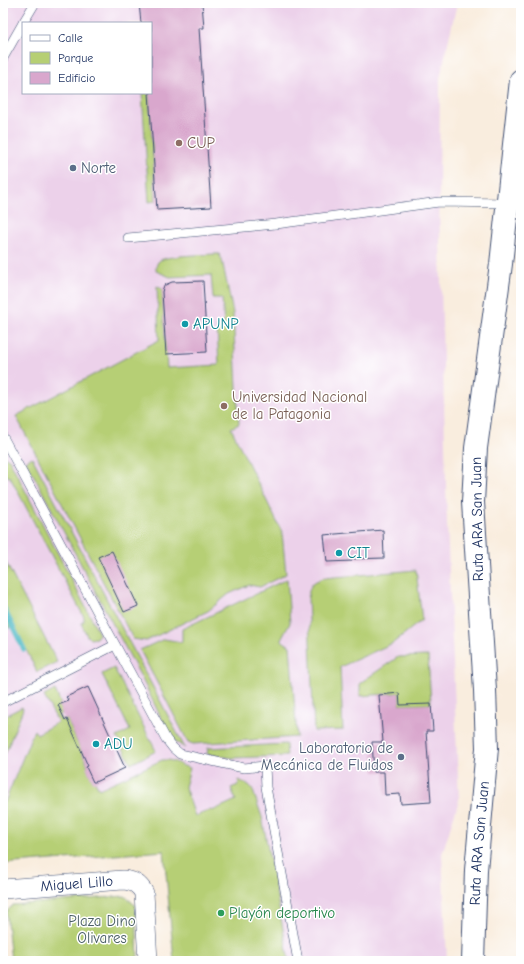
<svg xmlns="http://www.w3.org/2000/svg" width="524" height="964" viewBox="0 0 524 964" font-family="'Comic Neue',sans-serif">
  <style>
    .built { fill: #ecd1ea; fill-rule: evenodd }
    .green { fill: #b6cf74; stroke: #687f69 }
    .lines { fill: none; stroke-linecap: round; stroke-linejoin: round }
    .stream { stroke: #4ab7c4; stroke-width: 5.5 }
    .building { fill: #d9a7cd }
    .service-casing { stroke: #3c4c71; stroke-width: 10 }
    .minor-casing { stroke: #3c4c71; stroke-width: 20 }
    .tertiary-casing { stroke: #3c4c71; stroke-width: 24 }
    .service { stroke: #fff; stroke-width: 9 }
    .minor { stroke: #fff; stroke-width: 19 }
    .tertiary { stroke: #fff; stroke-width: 22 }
    .education-dot { fill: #8d6e63; stroke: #fff; stroke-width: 1.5 }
    .service-dot { fill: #5c6f8a; stroke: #fff; stroke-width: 1.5 }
    .culture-dot { fill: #0f9aa8; stroke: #fff; stroke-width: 1.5 }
    .leisure-dot { fill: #2e9e5b; stroke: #fff; stroke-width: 1.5 }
    .labels { text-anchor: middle; stroke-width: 3; stroke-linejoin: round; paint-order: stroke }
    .education-label { font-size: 15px; fill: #785e54; stroke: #fff; text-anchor: start }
    .service-label { font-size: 15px; fill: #4e5e75; stroke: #fff; text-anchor: start }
    .culture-label { font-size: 15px; fill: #0d838f; stroke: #fff; text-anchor: start }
    .street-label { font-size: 15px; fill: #1b2f5e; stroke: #fff }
    .leisure-label { font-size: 15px; fill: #27864d; stroke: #fff; text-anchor: start }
    .park-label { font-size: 15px; fill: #4a5f65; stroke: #fff }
  </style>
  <rect width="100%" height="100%" fill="#fff"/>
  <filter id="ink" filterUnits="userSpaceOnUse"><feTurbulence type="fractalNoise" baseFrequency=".025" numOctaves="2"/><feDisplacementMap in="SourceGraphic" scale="8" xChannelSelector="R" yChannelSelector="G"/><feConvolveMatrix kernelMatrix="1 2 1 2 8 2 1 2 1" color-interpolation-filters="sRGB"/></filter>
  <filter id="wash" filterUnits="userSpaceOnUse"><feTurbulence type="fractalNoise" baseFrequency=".012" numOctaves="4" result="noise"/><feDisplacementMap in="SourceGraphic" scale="16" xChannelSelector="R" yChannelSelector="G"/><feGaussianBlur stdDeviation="0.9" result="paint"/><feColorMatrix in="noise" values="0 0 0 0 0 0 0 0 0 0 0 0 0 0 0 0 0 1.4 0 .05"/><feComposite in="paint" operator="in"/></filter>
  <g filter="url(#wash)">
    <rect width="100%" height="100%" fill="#f9edde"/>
    <!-- built -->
    <path class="built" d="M7 3H457L440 78 439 202 447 524 459 800 442 854 447 961H174L164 851 3 864V10ZM23 23H151V93H23Z"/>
    <!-- green -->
    <g class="green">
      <polygon points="142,93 149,93 156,201 149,202"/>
      <path d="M214 254H219L222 260 233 313 239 424 231 428 282 532 286 574 260 587 249 585 229 594 208 611 146 641 133 639 16 416 159 340 157 286 162 289 167 368 219 365 217 327 224 326 222 298H213L211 275 170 277 156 271C156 268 156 265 158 262 163 255 203 255 214 254Z"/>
      <polygon points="3,456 9,459 96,627 99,634 96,638 90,639 87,636 81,623 84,621 84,617 10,477 3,475"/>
      <polygon points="32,457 185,748 176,742 167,730 141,677 26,461"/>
      <polygon points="3,557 57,662 37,672 14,625 3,630"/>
      <path d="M416 570 422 620 393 643 340 667 343 730 314 731 308 597C310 584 312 582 324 578Z"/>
      <polygon points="287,579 290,623 281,640 290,646 297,737 193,744 188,742 140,650 164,639 182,642 182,629"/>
      <polygon points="428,656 431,704 400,705 399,693 360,696 360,683 398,657"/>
      <polygon points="114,668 156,751 131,764 117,737 130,730 102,674"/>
      <path d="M55 690 61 704 58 706 60 709 63 707 65 712 59 715 62 721 67 719 88 766 87 768 93 781H95L99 789 162 760C175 759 178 765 190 768L185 787 195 816 211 810 212 811 236 800 231 788 238 785 239 780 249 785 252 788 262 817 289 961H174L164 851 3 864V801L5 802 34 730 37 734 58 722 44 696Z"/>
      <polygon points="22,707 23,709 3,759 3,717"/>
      <polygon points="286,744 287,756 232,758 207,754 208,748"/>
      <polygon points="125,896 136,906 138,961 11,961 6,912 13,905"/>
    </g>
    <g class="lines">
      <!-- stream -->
      <polyline class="stream" points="3,607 24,649"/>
    </g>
    <g id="blocks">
      <!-- building -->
      <g class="building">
        <polygon points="139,3 202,3 204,28 199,28 211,207 157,210 149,93 151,93 151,23 141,23"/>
        <polygon points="203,281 207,352 166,354 162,292 163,288 165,285 172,282"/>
        <polygon points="383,530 384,558 352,559 352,561 327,562 324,535"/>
        <polygon points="112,551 138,606 124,612 98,557"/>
        <polygon points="88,687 125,768 95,782 93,782 86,767 88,766 67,719 65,720 58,705 69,701 66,697"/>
        <polygon points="399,693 400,705 431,704 433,731 426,731 431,802 401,804 400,794 385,795 384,772 374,772 372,742 383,742 379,695"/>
      </g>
    </g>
  </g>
  <g filter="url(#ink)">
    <use href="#blocks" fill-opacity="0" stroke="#3c4c71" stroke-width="1"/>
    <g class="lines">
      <defs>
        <g id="service">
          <polyline points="23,23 35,3"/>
          <polyline points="3,58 23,23"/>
          <polyline points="128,238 276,224 439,202 507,203"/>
          <polyline points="3,437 166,739 173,748 180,754 244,768 265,766 266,787 298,961"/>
          <polyline points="3,702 115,645"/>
        </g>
        <g id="minor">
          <path id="s1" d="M3 889 123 880C134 881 139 884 144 893L148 961"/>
        </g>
        <g id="tertiary">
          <path id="s2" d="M473 961 476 870 487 748 485 690 473 502 476 448 501 264 521 80"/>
        </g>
      </defs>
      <!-- service casing -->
      <use href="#service" class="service-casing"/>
      <!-- minor casing -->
      <use href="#minor" class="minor-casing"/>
      <!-- tertiary casing -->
      <use href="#tertiary" class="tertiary-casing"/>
      <!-- service -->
      <use href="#service" class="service"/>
      <!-- minor -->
      <use href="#minor" class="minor"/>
      <!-- tertiary -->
      <use href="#tertiary" class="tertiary"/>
    </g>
  </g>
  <!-- markers -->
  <g class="education-dot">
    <circle cx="179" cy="143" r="4"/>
    <circle cx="224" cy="406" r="4"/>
  </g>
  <g class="service-dot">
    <circle cx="73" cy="168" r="4"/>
    <circle cx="401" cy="757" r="4"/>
  </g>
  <g class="culture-dot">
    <circle cx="185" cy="324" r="4"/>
    <circle cx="339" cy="553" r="4"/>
    <circle cx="96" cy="744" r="4"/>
  </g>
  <circle class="leisure-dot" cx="221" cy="913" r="4"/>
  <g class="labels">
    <!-- education labels -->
    <g class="education-label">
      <text x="187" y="148">CUP</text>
      <text x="232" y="402">Universidad Nacional<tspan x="232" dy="17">de la Patagonia</tspan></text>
    </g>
    <!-- service labels -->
    <g class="service-label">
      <text x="81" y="173">Norte</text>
      <text x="393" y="753" text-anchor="end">Laboratorio de<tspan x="393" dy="17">Mecánica de Fluidos</tspan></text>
    </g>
    <!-- culture labels -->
    <g class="culture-label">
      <text x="193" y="329">APUNP</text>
      <text x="347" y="558">CIT</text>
      <text x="104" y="749">ADU</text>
    </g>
    <!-- street labels -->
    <g class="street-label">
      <text transform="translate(477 519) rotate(-91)" y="5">Ruta ARA San Juan</text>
      <text dy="5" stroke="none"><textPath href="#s2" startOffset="118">Ruta ARA San Juan</textPath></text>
      <text dy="5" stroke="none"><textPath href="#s1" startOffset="74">Miguel Lillo</textPath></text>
    </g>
    <!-- leisure labels -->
    <g class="leisure-label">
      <text x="229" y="918">Playón deportivo</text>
    </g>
    <!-- park labels -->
    <g class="park-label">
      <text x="102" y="926">Plaza Dino<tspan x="102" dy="17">Olivares</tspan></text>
    </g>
  </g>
  <!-- margin -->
  <rect width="524" height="964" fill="none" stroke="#fff" stroke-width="16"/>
  <!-- legend -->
  <rect x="22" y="22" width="130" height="72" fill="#ffffff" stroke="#a4acbf"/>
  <rect x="30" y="35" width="20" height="6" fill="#ffffff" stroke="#a4acbf"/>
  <text x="58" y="42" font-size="12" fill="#1b2f5e">Calle</text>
  <rect x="30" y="52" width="20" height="12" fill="#b6cf74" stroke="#a4acbf"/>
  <text x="58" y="62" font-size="12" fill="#1b2f5e">Parque</text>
  <rect x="30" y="72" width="20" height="12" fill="#d9a7cd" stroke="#a4acbf"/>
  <text x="58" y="82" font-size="12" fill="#1b2f5e">Edificio</text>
</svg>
